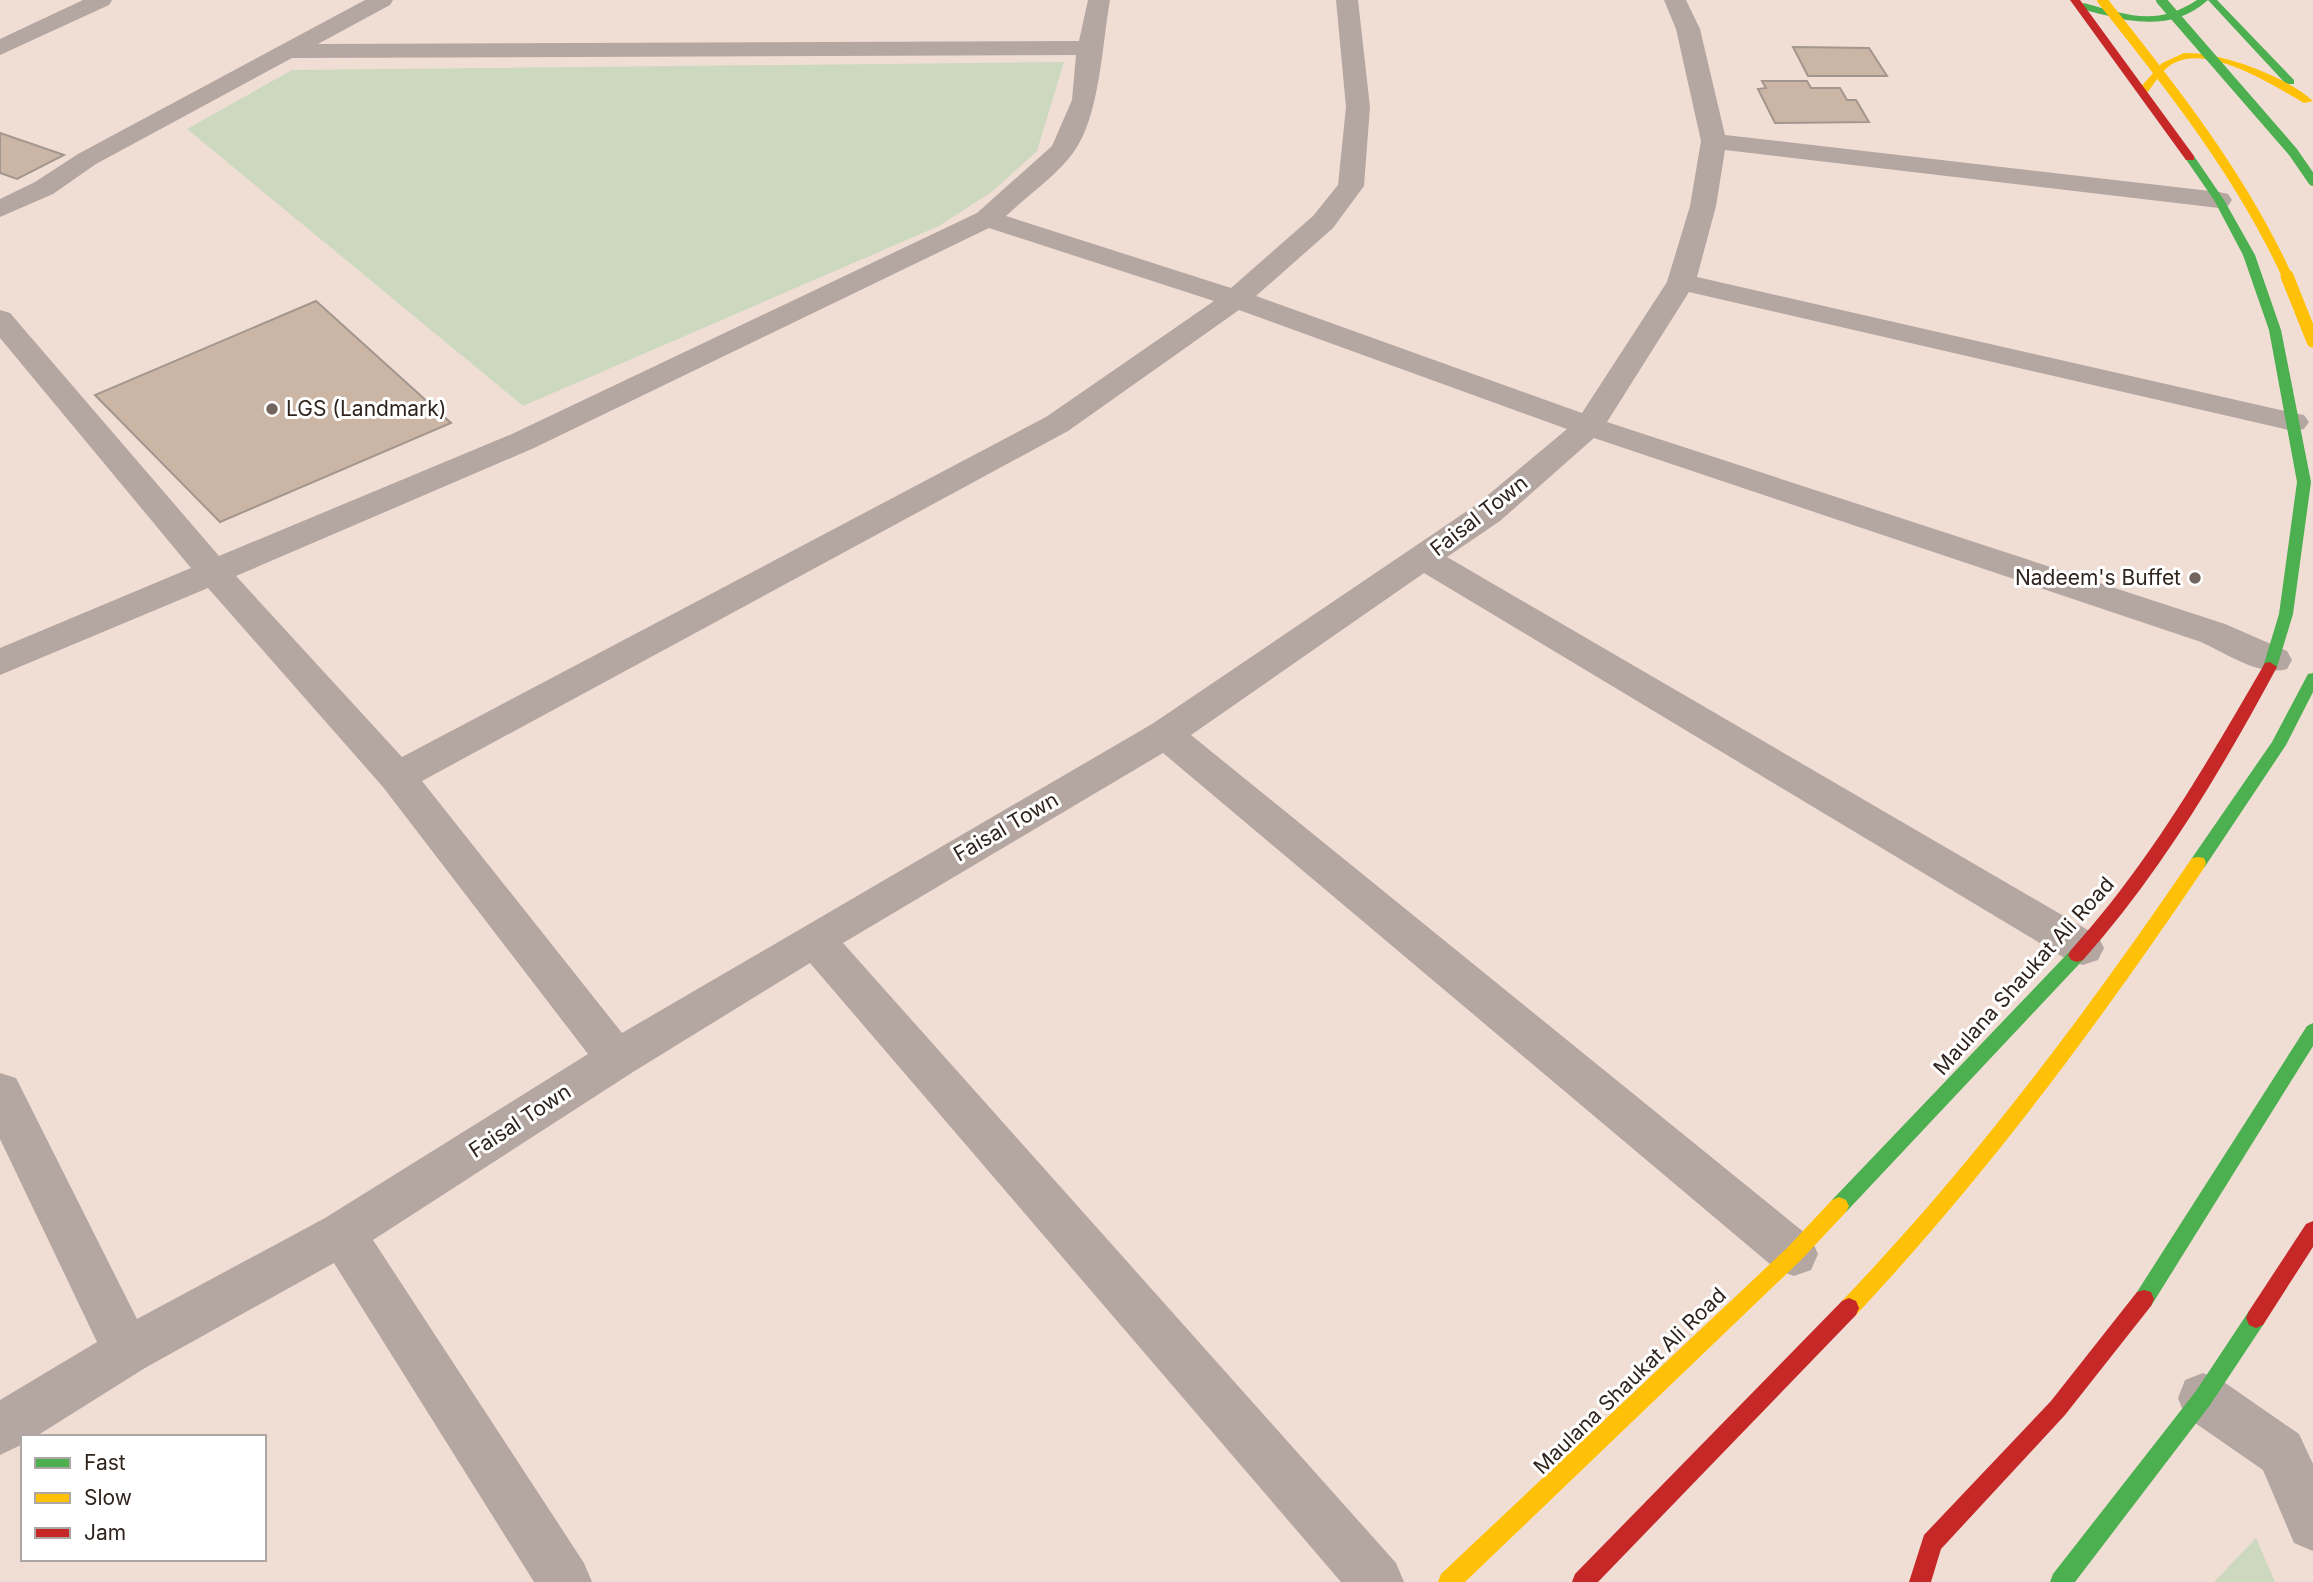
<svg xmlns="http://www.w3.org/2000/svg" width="2313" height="1582" viewBox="0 0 2313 1582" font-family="Inter,sans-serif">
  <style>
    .green { fill: #ccd9bf }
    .building { fill: #cbb6a5; stroke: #a2968e; stroke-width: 2 }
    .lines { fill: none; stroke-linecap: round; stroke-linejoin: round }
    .street { fill: #b4a6a1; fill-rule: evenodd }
    .fast { fill: #4caf50; fill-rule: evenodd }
    .slow { fill: #ffc107; fill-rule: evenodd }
    .jam { fill: #c62828; fill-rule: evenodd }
    .fast-bridge { stroke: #4caf50; stroke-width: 10 }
    .slow-bridge-far1 { stroke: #ffc107; stroke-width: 10 }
    .slow-bridge { stroke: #ffc107; stroke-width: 13 }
    .poi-dot { fill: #73655e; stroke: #fff; stroke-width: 2.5 }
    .labels { text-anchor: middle; stroke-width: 6; stroke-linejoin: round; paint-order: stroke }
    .poi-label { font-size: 21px; fill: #30241e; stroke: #fff; text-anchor: start }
    .street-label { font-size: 21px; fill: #30241e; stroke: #fff }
  </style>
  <rect width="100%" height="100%" fill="#f0ded5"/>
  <!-- green -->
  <g class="green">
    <polygon points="1064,62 1037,151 993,191 939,226 523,406 187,129 292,70"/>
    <polygon points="2256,1538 2275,1582 2214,1582"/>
  </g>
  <!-- building -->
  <g class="building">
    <polygon points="1793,47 1869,48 1887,76 1808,76"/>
    <polygon points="1762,81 1807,81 1811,88 1840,88 1847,100 1856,100 1869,122 1775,123 1758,89 1766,88"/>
    <polygon points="0,133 64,155 17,179 0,173"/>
    <polygon points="316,301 451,423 220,522 95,395"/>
  </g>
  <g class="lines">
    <!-- street -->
    <g class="street">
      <polygon points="83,0 112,0 109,5 0,55 0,39"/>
      <path d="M365 0H393L390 5 318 44 1079 41 1088 0H1110C1102 44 1100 117 1073 153 1056 176 1027 196 1006 216L1231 288 1313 216 1338 185 1346 107 1336 0H1358L1370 107 1364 186 1333 228 1256 296 1582 413 1667 282 1690 206 1701 141 1676 29 1664 0H1686L1700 29 1725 135 2219 192 2228 194 2232 200 2228 206 2219 208 1725 150 1716 206 1697 277 2293 413 2304 415 2309 422 2304 429 2293 431 1689 292 1607 422 2225 624 2287 651 2292 660 2287 669C2259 677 2226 653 2201 642L1594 438 1500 521 1447 557 2098 936 2104 948 2098 960 2083 965 2068 960 1424 573 1191 735 1811 1238 1818 1254 1811 1270 1794 1276 1777 1270 1163 753 843 943 1396 1563 1404 1582H1341L810 963 633 1072 373 1240 584 1563 592 1582H534L334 1263 145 1368 35 1437H23V1444L0 1455V1400L97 1342 0 1139V1073L16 1078 137 1319 325 1218 588 1054 383 787 208 588 0 675V648L191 568 0 338V310L10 313 219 556 512 434 977 213 1052 146 1072 100 1076 55 292 58 96 164 53 194 0 217V199L35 182 78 154ZM989 228 1214 301 1046 417 402 757 236 576 534 448ZM1239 310 1567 429 1476 505 1152 724 622 1033 422 781 1068 431Z"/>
      <polygon points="2203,1373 2221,1380 2299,1434 2313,1464 2313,1551 2294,1543 2263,1470 2185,1416 2178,1398 2185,1380"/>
    </g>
    <!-- fast -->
    <g class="fast">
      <path d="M2197 0H2217L2294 80V84H2286L2208 0C2178 27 2141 25 2105 15 2096 13 2086 11 2079 6L2084 3C2128 15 2156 27 2197 0Z"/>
      <polygon points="2186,156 2194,156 2224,200 2255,255 2281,330 2311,482 2293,614 2277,667 2270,672 2263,667 2279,614 2297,482 2269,330 2243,255 2214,200 2185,158"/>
      <polygon points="2313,673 2313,692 2286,745 2204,868 2192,868 2190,863 2192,858 2272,742 2308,674"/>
      <polygon points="2077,948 2083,950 2086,955 2083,960 1846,1212 1839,1215 1832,1212 1829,1206 1832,1200 2071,950"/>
      <polygon points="2313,1023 2313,1046 2151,1306 2144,1308 2137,1306 2134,1299 2137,1292 2307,1026"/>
      <polygon points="2256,1308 2263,1311 2266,1318 2263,1325 2210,1405 2075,1582 2050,1582 2053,1574 2196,1391 2249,1311"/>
    </g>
    <!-- slow -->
    <g class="slow">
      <path d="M2184 53C2222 52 2285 76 2313 101L2304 103C2272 85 2209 43 2172 64 2161 71 2154 84 2147 93H2139V89L2162 63Z"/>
      <path d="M2198 857 2204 858 2206 863 2204 868C2098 1025 1986 1176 1856 1315L1849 1318 1842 1315 1839 1308 1842 1301C1973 1164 2085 1015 2192 858Z"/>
      <polygon points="1839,1197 1846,1200 1849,1206 1846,1212 1801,1260 1465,1582 1438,1582 1441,1574 1787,1248 1832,1200"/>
    </g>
    <!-- jam -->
    <g class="jam">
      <polygon points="2070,0 2080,0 2194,156 2194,160 2186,160"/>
      <path d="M2270 662 2277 667C2221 771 2162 871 2083 960L2077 962 2071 960 2068 955 2071 950C2151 861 2205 766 2265 663Z"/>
      <polygon points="2313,1221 2313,1247 2263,1325 2256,1328 2249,1325 2246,1318 2249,1311 2306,1224"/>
      <polygon points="2144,1290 2151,1292 2154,1299 2151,1306 2065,1415 1941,1549 1931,1582 1909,1582 1924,1535 2051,1401 2137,1292"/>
      <polygon points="1849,1298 1856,1301 1859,1308 1856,1315 1598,1582 1572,1582 1575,1574 1842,1301"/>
    </g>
    <!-- fast-bridge -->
    <polyline class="fast-bridge" points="2161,0 2293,152 2313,181"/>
    <!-- slow-bridge-far1 -->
    <path class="slow-bridge-far1" d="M2102 0C2172 88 2241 175 2288 278"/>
    <!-- slow-bridge -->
    <polyline class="slow-bridge" points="2287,276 2313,341"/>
  </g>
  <!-- markers -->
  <g class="poi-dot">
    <circle cx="272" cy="409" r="7"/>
    <circle cx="2195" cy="578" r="7"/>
  </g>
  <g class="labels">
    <!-- poi labels -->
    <g class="poi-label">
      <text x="286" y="416">LGS (Landmark)</text>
      <text x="2181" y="585" text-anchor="end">Nadeem's Buffet</text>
    </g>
    <!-- street labels -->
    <g class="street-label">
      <text transform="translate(1479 516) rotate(-38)" y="7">Faisal Town</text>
      <text transform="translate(1006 827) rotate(-30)" y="7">Faisal Town</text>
      <text transform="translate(2024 976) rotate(-48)" y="7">Maulana Shaukat Ali Road</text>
      <text transform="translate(520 1121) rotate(-33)" y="7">Faisal Town</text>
      <text transform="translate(1630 1381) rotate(-44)" y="7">Maulana Shaukat Ali Road</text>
    </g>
  </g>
  <!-- legend -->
  <rect x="21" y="1435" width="245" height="126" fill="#ffffff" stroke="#aca7a5" stroke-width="2"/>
  <rect x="35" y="1458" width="35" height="10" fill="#4caf50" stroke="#aca7a5" stroke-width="2"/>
  <text x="84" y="1470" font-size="21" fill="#30241e">Fast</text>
  <rect x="35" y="1493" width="35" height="10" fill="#ffc107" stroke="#aca7a5" stroke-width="2"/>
  <text x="84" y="1505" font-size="21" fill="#30241e">Slow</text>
  <rect x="35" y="1528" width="35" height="10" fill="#c62828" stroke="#aca7a5" stroke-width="2"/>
  <text x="84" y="1540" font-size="21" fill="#30241e">Jam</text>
</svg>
